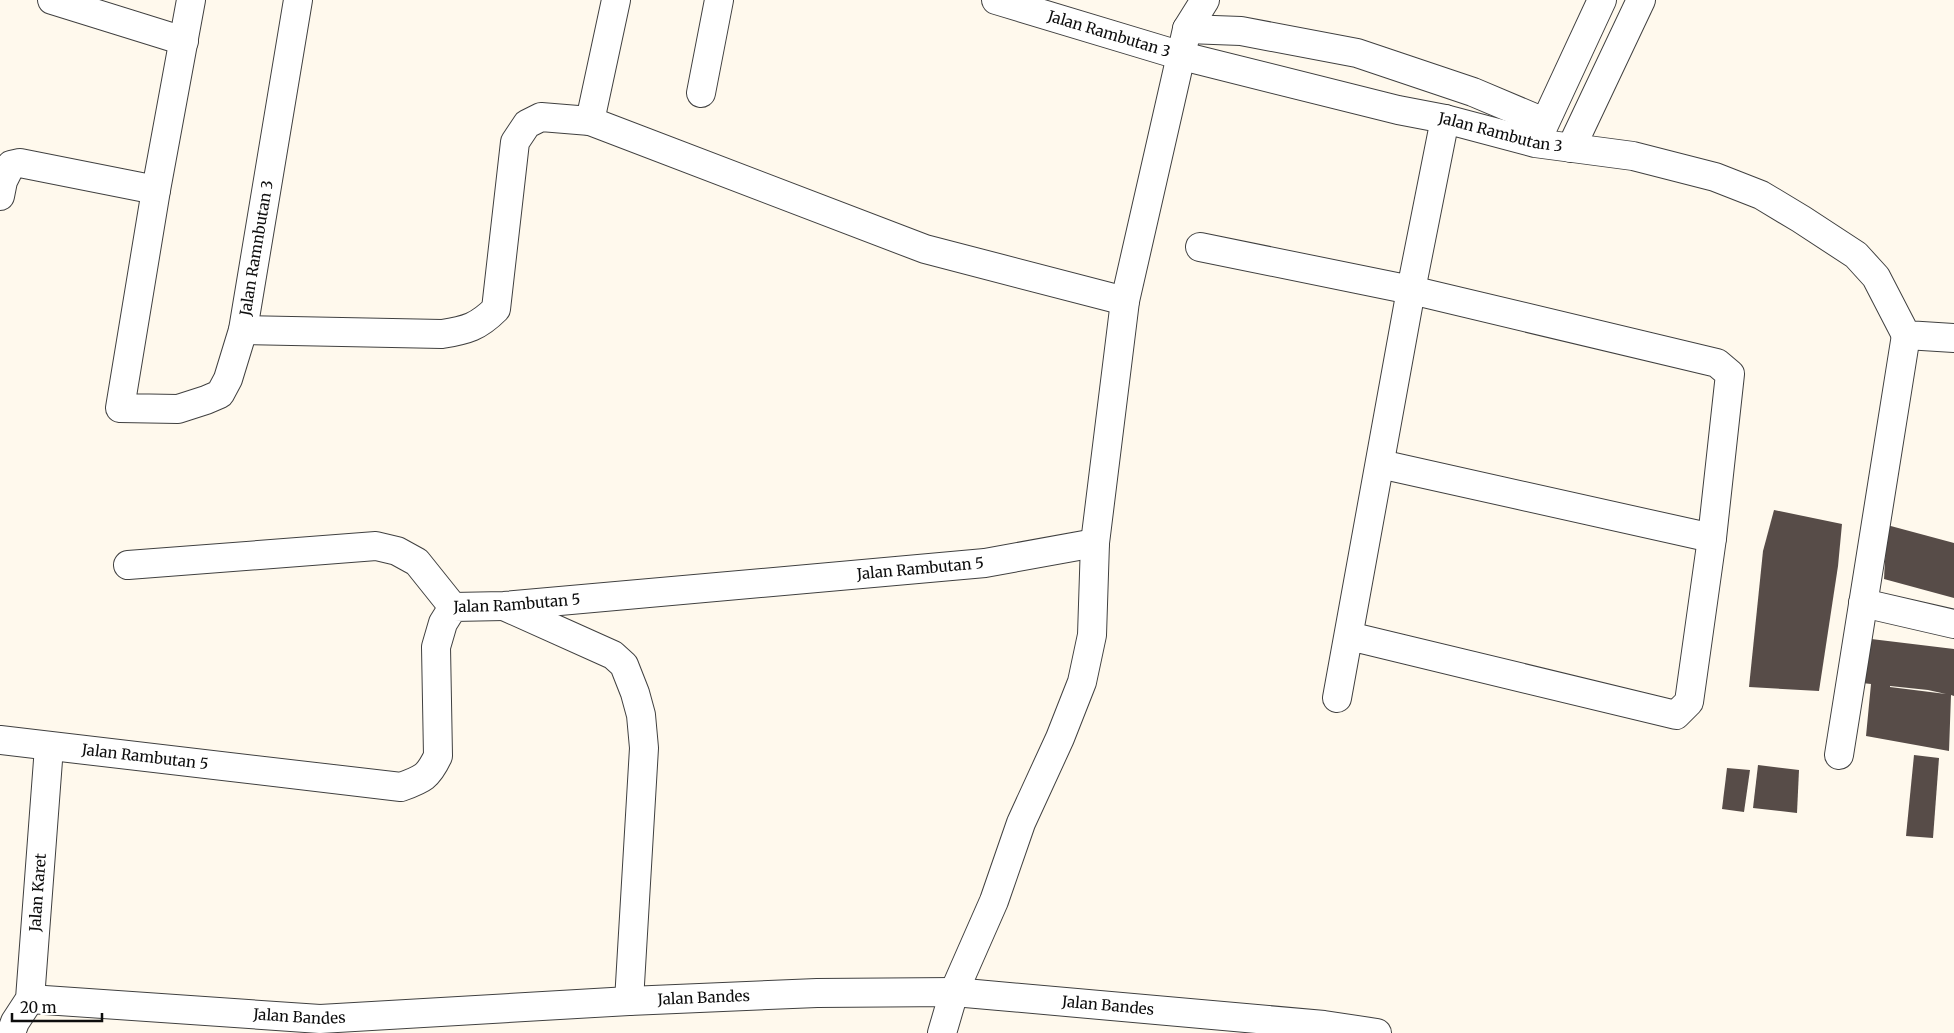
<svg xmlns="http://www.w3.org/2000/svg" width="1954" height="1033" viewBox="0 0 1954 1033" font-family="Merriweather,serif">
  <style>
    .building { fill: #574c48; fill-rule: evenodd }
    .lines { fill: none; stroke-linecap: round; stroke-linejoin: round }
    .minor-casing { stroke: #404040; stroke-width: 30 }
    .minor { stroke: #fff; stroke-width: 28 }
    .labels { text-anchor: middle; stroke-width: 5; stroke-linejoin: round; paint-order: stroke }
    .street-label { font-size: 15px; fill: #0d0d0d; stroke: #fff }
  </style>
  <rect width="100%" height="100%" fill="#fff9ed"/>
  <!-- building -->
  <g class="building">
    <polygon points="1774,510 1842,524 1838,566 1819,691 1749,687 1763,551"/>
    <polygon points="1887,525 1954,543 1954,598 1884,579"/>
    <path d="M1863 638 1954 649V696L1951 695 1949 751 1866 736 1871 684 1862 683ZM1890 686 1928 690 1946 694 1890 687Z"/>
    <polygon points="1914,755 1939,758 1933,838 1906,836"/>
    <polygon points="1758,765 1799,770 1797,813 1753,808"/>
    <polygon points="1727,768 1750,770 1744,812 1722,809"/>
  </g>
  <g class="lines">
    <defs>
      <g id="minor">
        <polyline points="52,0 184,41"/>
        <path id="s1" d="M191 0 156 190 120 408 178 409 206 400 220 394 228 379 243 330 298 0"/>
        <path id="s2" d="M996 0 1182 56 1398 110 1445 119 1535 143 1633 156 1715 177 1761 195 1801 219 1856 255 1876 277 1906 335 1954 338"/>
        <polyline points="1187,29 1241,31 1357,53 1473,92 1544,122"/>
        <polyline points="701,93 719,0"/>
        <polyline points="590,121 616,0"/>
        <polyline points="1537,140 1602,0"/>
        <polyline points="1571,148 1641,0"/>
        <polyline points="0,196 3,181 11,165 20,163 156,190"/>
        <polyline points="1200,247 1411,290 1445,119"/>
        <path d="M243 330 442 334C467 330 478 327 496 309L515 142 527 124 541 117 590 121 925 249 1125 301"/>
        <polyline points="1380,464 1712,538"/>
        <polyline points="128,565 376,546 397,551 417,562 453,607"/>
        <polyline points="1863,603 1954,624"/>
        <polyline points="506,607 613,655 624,665 635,693 641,715 644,748 629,1001"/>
        <polyline points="1337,698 1411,290 1717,363 1730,374 1712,538 1689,702 1676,715 1349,636"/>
        <path id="s3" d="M0 740 401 787C423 779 428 777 438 756L436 647 443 623 453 607 504 606 985 563 1095 543"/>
        <polyline points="1839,755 1906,335"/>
        <path id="s4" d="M30 999 320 1019 629 1001 817 993 954 992 1324 1025 1377 1033"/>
        <path id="s5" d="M11 1033 15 1022 30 999 49 747"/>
        <polyline points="942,1033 954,992 994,901 1021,823 1060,738 1082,682 1092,635 1095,543 1125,301 1187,29 1205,0"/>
      </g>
    </defs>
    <!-- minor casing -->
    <use href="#minor" class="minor-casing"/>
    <!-- minor -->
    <use href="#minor" class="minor"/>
  </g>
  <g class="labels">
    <!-- street labels -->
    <g class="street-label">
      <text dy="5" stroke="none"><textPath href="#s2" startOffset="118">Jalan Rambutan 3</textPath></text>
      <text dy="5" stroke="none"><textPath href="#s2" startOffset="522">Jalan Rambutan 3</textPath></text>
      <text dy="5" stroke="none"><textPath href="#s1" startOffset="668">Jalan Ramnbutan 3</textPath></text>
      <text dy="5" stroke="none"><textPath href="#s3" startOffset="1076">Jalan Rambutan 5</textPath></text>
      <text dy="5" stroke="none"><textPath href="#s3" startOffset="671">Jalan Rambutan 5</textPath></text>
      <text dy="5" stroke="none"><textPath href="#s3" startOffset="146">Jalan Rambutan 5</textPath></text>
      <text dy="5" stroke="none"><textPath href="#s5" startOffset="146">Jalan Karet</textPath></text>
      <text dy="5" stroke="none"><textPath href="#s4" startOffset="675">Jalan Bandes</textPath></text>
      <text dy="5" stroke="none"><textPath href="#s4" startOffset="1080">Jalan Bandes</textPath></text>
      <text dy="5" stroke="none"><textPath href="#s4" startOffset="270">Jalan Bandes</textPath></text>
    </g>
  </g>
  <!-- scale -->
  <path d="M12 1013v8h90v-8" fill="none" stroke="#0d0d0d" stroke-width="2.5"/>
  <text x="20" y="1013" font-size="15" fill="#0d0d0d" stroke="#ffffff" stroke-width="4" paint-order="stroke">20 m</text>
</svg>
